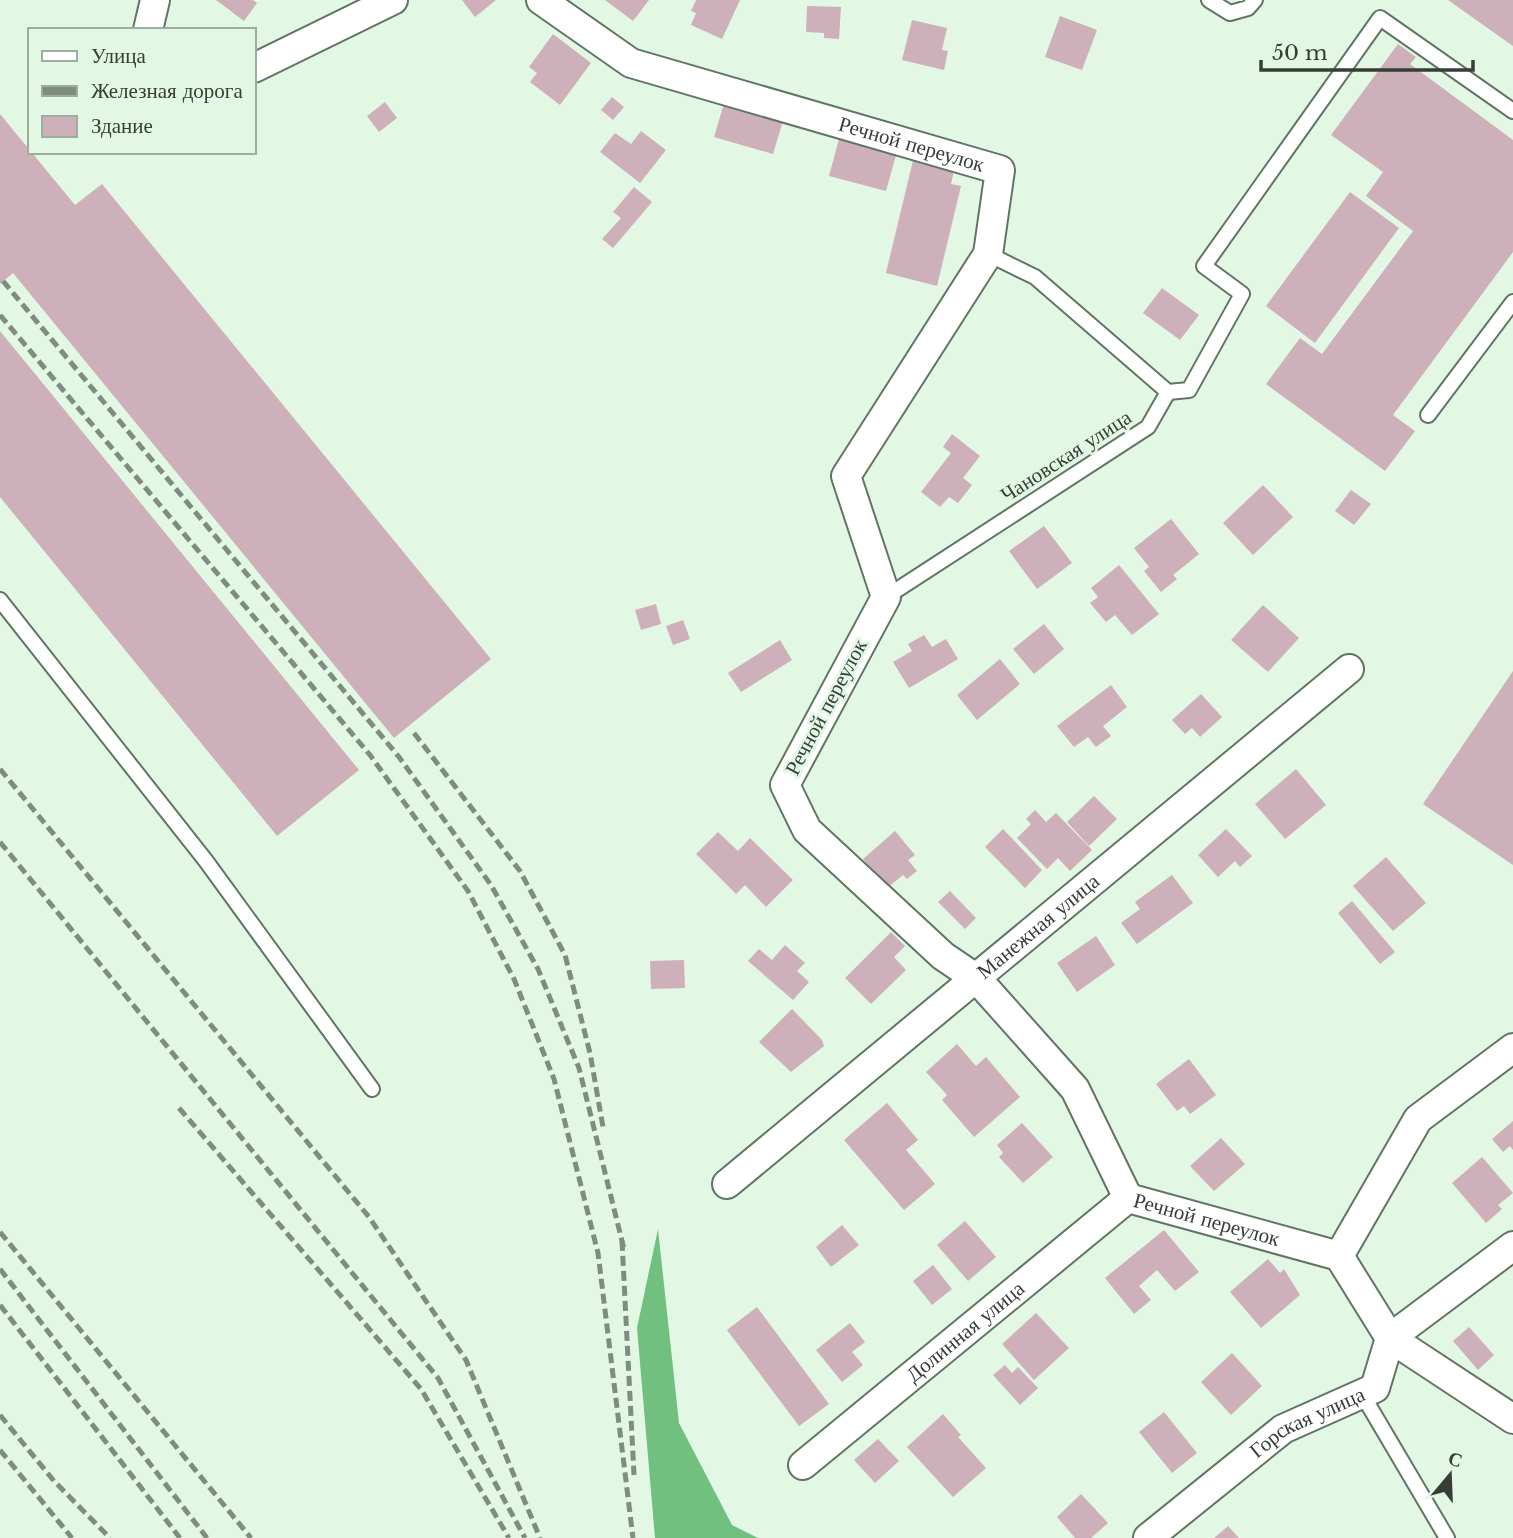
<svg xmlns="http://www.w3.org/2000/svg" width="1513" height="1538" viewBox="0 0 1513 1538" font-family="'Libre Baskerville',serif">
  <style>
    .forest { fill: #72c07f }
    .building { fill: #cdb0ba }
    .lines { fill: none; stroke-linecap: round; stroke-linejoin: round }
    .lane-casing { stroke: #617564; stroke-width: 18 }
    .street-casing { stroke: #617564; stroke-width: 32 }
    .lane { stroke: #fff; stroke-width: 14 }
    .street { stroke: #fff; stroke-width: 28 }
    .rail { stroke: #7f8d81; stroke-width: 5; stroke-dasharray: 10 5; stroke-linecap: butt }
    .labels { text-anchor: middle; stroke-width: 6; stroke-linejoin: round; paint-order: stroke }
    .street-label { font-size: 21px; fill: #363e37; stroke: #e2f8e5 }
  </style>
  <rect width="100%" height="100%" fill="#e2f8e5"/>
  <!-- forest -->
  <polygon class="forest" points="658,1229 679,1423 732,1525 758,1538 655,1538 637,1328"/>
  <!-- building -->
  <g class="building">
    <polygon points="216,0 253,0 257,3 244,21"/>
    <polygon points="462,0 496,0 475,17"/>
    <polygon points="605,0 649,0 633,21"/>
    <polygon points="696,0 740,0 722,39 691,25 696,13 691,11"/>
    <polygon points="1448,0 1513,0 1513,46"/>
    <polygon points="807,6 841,7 839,39 824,38 824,33 806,32"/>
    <polygon points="1060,16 1097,30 1082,70 1045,57"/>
    <polygon points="912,20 947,28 942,50 948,51 944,70 902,60"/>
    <polygon points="553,34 591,63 560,105 530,82 537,73 529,67"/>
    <polygon points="1398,44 1416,57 1410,64 1513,140 1513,252 1393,415 1415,431 1385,471 1266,384 1300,338 1322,354 1413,231 1366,196 1383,172 1331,135"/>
    <polygon points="612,97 624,107 613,120 601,110"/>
    <polygon points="725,100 786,111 773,154 714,137"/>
    <polygon points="385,102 397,118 379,132 367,116"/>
    <polygon points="0,114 75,205 102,184 491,659 394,738 13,273 0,284"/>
    <polygon points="641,131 666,150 640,183 600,152 615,133 631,144"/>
    <polygon points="839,139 896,155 886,191 829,176"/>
    <polygon points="915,152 956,162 951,184 961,186 937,286 886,273"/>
    <polygon points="634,187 652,202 613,248 602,239 621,218 613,212"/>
    <polygon points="1350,192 1399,228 1315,343 1266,306"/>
    <polygon points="1162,288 1199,315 1180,340 1143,313"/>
    <polygon points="0,331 359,770 277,836 0,497"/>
    <polygon points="952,434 980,456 963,478 972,485 958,503 949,497 940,507 921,492 951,453 943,447"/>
    <polygon points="1263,485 1293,517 1253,555 1223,523"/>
    <polygon points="1351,490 1371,504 1354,525 1335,511"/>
    <polygon points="1171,519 1199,554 1173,575 1177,579 1161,592 1144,571 1149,567 1134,548"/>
    <polygon points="1044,526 1072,563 1037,589 1009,551"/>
    <polygon points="1119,565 1159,614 1132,635 1115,615 1106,622 1090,603 1098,597 1091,588"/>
    <polygon points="656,604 661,624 641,630 635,610"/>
    <polygon points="1263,605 1299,638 1268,672 1231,640"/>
    <polygon points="683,620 690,639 673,645 666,626"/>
    <polygon points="1044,624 1064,649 1034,674 1013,649"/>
    <polygon points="924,635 932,647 946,639 958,659 909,688 893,662 912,651 908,644"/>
    <polygon points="780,640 792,660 741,692 728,673"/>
    <polygon points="1000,659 1020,684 977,720 957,695"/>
    <polygon points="1513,671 1513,865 1423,804"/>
    <polygon points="1111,685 1127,707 1103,726 1111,736 1096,747 1088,737 1074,747 1057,726"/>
    <polygon points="1201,694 1222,717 1200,737 1192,728 1185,734 1172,720"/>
    <polygon points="1296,769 1326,805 1285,839 1255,804"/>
    <polygon points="1094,796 1117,819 1089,846 1067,822"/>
    <polygon points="1035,810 1046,822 1056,813 1092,850 1070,871 1058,858 1047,869 1017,838 1031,824 1026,819"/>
    <polygon points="1003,829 1042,870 1025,888 985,847"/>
    <polygon points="1226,829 1252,856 1240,867 1235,861 1218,877 1198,855"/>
    <polygon points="895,831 915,855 908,860 917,871 907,879 903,875 887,888 863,859"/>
    <polygon points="718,832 738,851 750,838 793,880 766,907 745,885 736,894 696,854"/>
    <polygon points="1386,857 1426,903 1393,931 1353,886"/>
    <polygon points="1172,875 1193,903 1137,944 1121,923 1140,909 1135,902"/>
    <polygon points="950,891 976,918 965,929 938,902"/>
    <polygon points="1352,901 1395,952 1380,964 1338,913"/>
    <polygon points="891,932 905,946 894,957 906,970 871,1004 845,978"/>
    <polygon points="1096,936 1115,965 1077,992 1057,963"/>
    <polygon points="785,945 805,963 797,971 809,982 793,1000 748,961 759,949 772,960"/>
    <polygon points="684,960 685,988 651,989 650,961"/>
    <polygon points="792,1009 822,1040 824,1046 791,1072 759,1042"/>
    <polygon points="957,1044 976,1066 986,1057 1020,1097 974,1137 942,1100 947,1095 926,1072"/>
    <polygon points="1189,1059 1216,1095 1190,1114 1184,1106 1177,1111 1156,1084"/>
    <polygon points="887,1103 918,1140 906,1150 935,1184 904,1210 844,1140"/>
    <polygon points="1513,1121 1513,1150 1510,1146 1503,1152 1492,1139"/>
    <polygon points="1022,1123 1053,1157 1023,1183 999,1157 1003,1153 997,1145"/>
    <polygon points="1221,1138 1245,1164 1214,1191 1190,1166"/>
    <polygon points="1482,1157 1513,1193 1498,1205 1502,1209 1486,1223 1452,1183"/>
    <polygon points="965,1221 996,1257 968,1281 937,1245"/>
    <polygon points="842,1225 859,1245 831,1267 816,1247"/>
    <polygon points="1164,1230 1199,1272 1175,1291 1157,1270 1139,1286 1151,1300 1134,1314 1105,1278"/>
    <polygon points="1268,1259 1280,1273 1284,1269 1300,1295 1261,1328 1230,1292"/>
    <polygon points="933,1265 952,1289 932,1305 913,1281"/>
    <polygon points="757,1307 829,1404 799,1426 727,1330"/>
    <polygon points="1036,1313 1069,1348 1034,1380 1002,1344"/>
    <polygon points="850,1323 865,1342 852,1352 863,1365 842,1382 816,1350"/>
    <polygon points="1469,1327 1494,1355 1478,1370 1453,1341"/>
    <polygon points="1232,1353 1262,1386 1231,1415 1201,1382"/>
    <polygon points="1005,1365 1012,1373 1018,1367 1038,1388 1020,1405 993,1375"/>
    <polygon points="1164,1412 1197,1453 1172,1473 1139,1432"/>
    <polygon points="943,1414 961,1435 958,1437 986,1468 953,1497 907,1447"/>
    <polygon points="878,1439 899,1461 875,1483 854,1460"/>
    <polygon points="1081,1494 1108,1523 1091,1538 1075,1538 1057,1517"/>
    <polygon points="1228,1526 1239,1538 1214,1538"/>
  </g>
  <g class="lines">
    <defs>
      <g id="lane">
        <polyline points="1209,0 1230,13 1248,8 1255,0"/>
        <polyline points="1168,392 1189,390 1242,294 1204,266 1380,18 1513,111"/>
        <polyline points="1428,415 1513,302"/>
        <polyline points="886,597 1148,427 1168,392 1035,277 988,254"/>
        <polyline points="0,600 206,861 372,1089"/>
        <polyline points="1362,1394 1447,1538"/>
      </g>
      <g id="street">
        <path id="s1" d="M541 0 631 63 1000 170 988 254 846 476 886 597 785 785 807 830 943 956 977 979 1075 1089 1128 1198 1339 1256 1390 1338 1513 1419"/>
        <polyline points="148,30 155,0"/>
        <polyline points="254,68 393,0"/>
        <path id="s2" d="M727 1184 1349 669"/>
        <polyline points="1339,1256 1418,1119 1513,1048"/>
        <path id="s3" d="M803 1465 1128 1198"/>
        <path id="s4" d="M1148 1538 1283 1429 1375 1388 1390 1338 1513 1246"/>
      </g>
    </defs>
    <!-- lane casing -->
    <use href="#lane" class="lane-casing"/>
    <!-- street casing -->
    <use href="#street" class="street-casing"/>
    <!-- lane -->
    <use href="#lane" class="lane"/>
    <!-- street -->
    <use href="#street" class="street"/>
    <!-- rail -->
    <g class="rail">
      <polyline points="3,281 399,757 491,885 538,969 579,1068 624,1249"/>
      <polyline points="0,315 370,755 468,891 514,979 554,1079 598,1253 633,1538"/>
      <polyline points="414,733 520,871 565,955 590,1053 603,1127"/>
      <polyline points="0,769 369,1217 466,1360 540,1538"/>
      <polyline points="0,842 438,1378 525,1538"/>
      <polyline points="179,1108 421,1389 509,1538"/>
      <polyline points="0,1232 251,1538"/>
      <polyline points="622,1241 634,1475"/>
      <polyline points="0,1269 207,1538"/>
      <polyline points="0,1305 180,1538"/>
      <polyline points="0,1415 54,1481 110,1538"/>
      <polyline points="0,1450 72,1538"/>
    </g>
  </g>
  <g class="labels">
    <!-- street labels -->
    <g class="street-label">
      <text dy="7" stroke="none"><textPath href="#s1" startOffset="402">Речной переулок</textPath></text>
      <text transform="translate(1066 456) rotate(-33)" y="7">Чановская улица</text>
      <text transform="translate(826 707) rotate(-62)" y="7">Речной переулок</text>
      <text dy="7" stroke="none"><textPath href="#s2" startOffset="404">Манежная улица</textPath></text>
      <text dy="7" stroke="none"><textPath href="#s1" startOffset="1810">Речной переулок</textPath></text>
      <text dy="7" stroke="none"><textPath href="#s3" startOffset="210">Долинная улица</textPath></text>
      <text dy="7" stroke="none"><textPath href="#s4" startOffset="198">Горская улица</textPath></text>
    </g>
  </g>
  <!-- legend -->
  <rect x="28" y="28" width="228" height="126" fill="#e2f8e5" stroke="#9dae9f" stroke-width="2"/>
  <rect x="42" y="51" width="35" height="10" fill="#ffffff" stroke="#9dae9f" stroke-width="2"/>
  <text x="91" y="63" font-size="21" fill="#363e37">Улица</text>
  <rect x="42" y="86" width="35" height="10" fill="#7f8d81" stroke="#9dae9f" stroke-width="2"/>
  <text x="91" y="98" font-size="21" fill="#363e37">Железная дорога</text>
  <rect x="42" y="116" width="35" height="21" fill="#cdb0ba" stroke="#9dae9f" stroke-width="2"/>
  <text x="91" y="133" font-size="21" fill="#363e37">Здание</text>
  <!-- north arrow -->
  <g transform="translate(1450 1475) rotate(19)" stroke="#e2f8e5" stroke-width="5" paint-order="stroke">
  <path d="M0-5L12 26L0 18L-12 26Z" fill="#363e37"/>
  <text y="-10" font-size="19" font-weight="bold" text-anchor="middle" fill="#363e37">С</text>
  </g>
  <!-- scale -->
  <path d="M1261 60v10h212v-10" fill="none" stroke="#363e37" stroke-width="3.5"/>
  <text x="1272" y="60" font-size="21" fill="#363e37" stroke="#e2f8e5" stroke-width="5" paint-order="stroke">50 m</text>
</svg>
